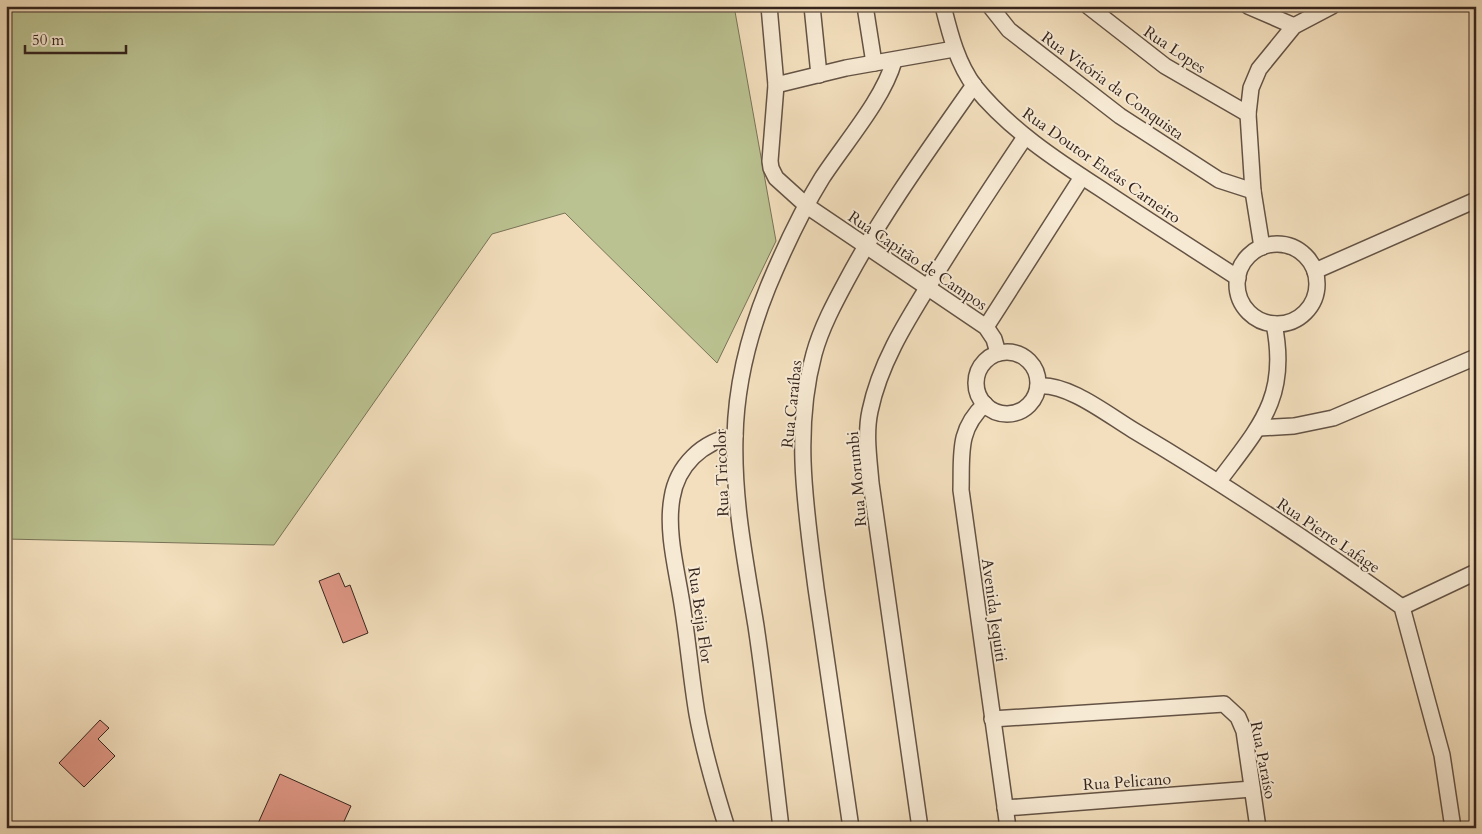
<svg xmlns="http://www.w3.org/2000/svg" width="1482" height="834" viewBox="0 0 1482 834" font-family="Cardo,serif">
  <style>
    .green { fill: #bbc291; stroke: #787357 }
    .building { fill: #e19887; stroke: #35241d }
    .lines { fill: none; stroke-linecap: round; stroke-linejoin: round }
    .minor-casing { stroke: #645345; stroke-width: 18 }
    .minor { stroke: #f7ead4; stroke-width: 15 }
    .labels { text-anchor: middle; stroke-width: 4; stroke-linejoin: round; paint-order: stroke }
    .street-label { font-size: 16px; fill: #35241d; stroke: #f7ead4 }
  </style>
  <rect width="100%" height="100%" fill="#f3dfbd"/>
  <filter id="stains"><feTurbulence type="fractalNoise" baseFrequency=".004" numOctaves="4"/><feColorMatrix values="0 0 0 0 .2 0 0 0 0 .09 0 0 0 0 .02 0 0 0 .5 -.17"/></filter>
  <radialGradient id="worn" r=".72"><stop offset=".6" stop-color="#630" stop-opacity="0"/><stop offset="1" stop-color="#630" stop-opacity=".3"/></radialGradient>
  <!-- green -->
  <polygon class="green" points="6,6 734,6 776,241 717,363 565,213 492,234 274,545 6,539"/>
  <!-- building -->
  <g class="building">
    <polygon points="339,573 345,587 350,585 368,633 343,643 319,581"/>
    <polygon points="100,720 109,728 98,739 115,756 84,787 59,763"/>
    <polygon points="280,774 351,806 341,828 256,828"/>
  </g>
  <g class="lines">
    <defs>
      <g id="minor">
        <polyline points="769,6 776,85 770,161 771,168 776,178 807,206 986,327 994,339 998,353"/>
        <polyline points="812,6 819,75"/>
        <polyline points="865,6 874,63"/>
        <path d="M943 6C950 34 957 63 975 87 1009 129 1056 160 1101 189 1146 219 1192 248 1238 278"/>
        <polyline points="990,6 1009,30 1120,116 1219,180 1253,191"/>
        <polyline points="1088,6 1165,66 1248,114"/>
        <polyline points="1248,6 1294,26"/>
        <polyline points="776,85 846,68 954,49"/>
        <circle cx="1277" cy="284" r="40"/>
        <polyline points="1262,247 1253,191 1248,114 1251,88 1259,69 1294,26 1332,6"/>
        <polyline points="1315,271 1476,200"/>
        <polyline points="986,327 1082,177"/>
        <circle cx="1007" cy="383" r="31"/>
        <path d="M1038 386C1068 383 1108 415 1133 430 1226 485 1315 545 1402 607L1442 755 1453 828"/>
        <path d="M985 404C957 430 962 454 961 490L1008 828"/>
        <polyline points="1259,428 1294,426 1333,418 1476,357"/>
        <path d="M1219 481C1260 426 1289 397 1274 324"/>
        <polyline points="1402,607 1476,572"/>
        <polyline points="992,719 1224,704 1238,717 1244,731 1258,828"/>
        <polyline points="1005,808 1252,789"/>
        <path d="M727 828C715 790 704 753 697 714 691 678 688 641 682 604 677 571 666 532 672 498 677 466 702 441 735 436"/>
        <path d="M781 828C773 761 766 693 756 626 746 564 733 501 735 437 736 386 749 334 768 287 783 251 801 212 822 178 844 144 883 100 894 61"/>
        <path d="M851 828C839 748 827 668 816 588 806 510 793 432 814 354 821 328 835 302 848 278 884 211 930 148 974 85"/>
        <path d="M920 828 871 483C869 459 865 434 870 411 880 362 908 319 934 277 963 230 994 183 1025 137"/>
      </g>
    </defs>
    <!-- minor casing -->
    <use href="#minor" class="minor-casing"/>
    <!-- minor -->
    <use href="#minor" class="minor"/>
  </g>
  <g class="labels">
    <!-- street labels -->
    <g class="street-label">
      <text transform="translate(1175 49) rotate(34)" y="6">Rua Lopes</text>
      <text transform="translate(1113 85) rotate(36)" y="6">Rua Vitória da Conquista</text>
      <text transform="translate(1102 165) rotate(35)" y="6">Rua Doutor Enéas Carneiro</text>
      <text transform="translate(918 260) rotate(34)" y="6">Rua Capitão de Campos</text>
      <text transform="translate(791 404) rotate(-84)" y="6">Rua Caraíbas</text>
      <text transform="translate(721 473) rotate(-92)" y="6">Rua Tricolor</text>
      <text transform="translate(856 479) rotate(-95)" y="6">Rua Morumbi</text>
      <text transform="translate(1329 535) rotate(34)" y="6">Rua Pierre Lafage</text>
      <text transform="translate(995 610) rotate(82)" y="6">Avenida Jequiti</text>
      <text transform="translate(701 615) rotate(82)" y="6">Rua Beija Flor</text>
      <text transform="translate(1264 760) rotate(79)" y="6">Rua Paraíso</text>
      <text transform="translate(1127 781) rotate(-4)" y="6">Rua Pelicano</text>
    </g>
  </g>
  <!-- margin -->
  <rect width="1482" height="834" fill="none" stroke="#f3dfbd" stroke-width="25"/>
  <rect x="8" y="8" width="1467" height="819" fill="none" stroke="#35241d" stroke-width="2.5"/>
  <rect x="12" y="12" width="1457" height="809" fill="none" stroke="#35241d"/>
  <!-- scale -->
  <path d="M25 45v8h101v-8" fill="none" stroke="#35241d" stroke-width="2.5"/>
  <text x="32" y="45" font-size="15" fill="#35241d" stroke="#f7ead4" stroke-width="4" paint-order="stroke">50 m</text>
  <rect width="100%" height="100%" filter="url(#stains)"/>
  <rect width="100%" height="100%" fill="url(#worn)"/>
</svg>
